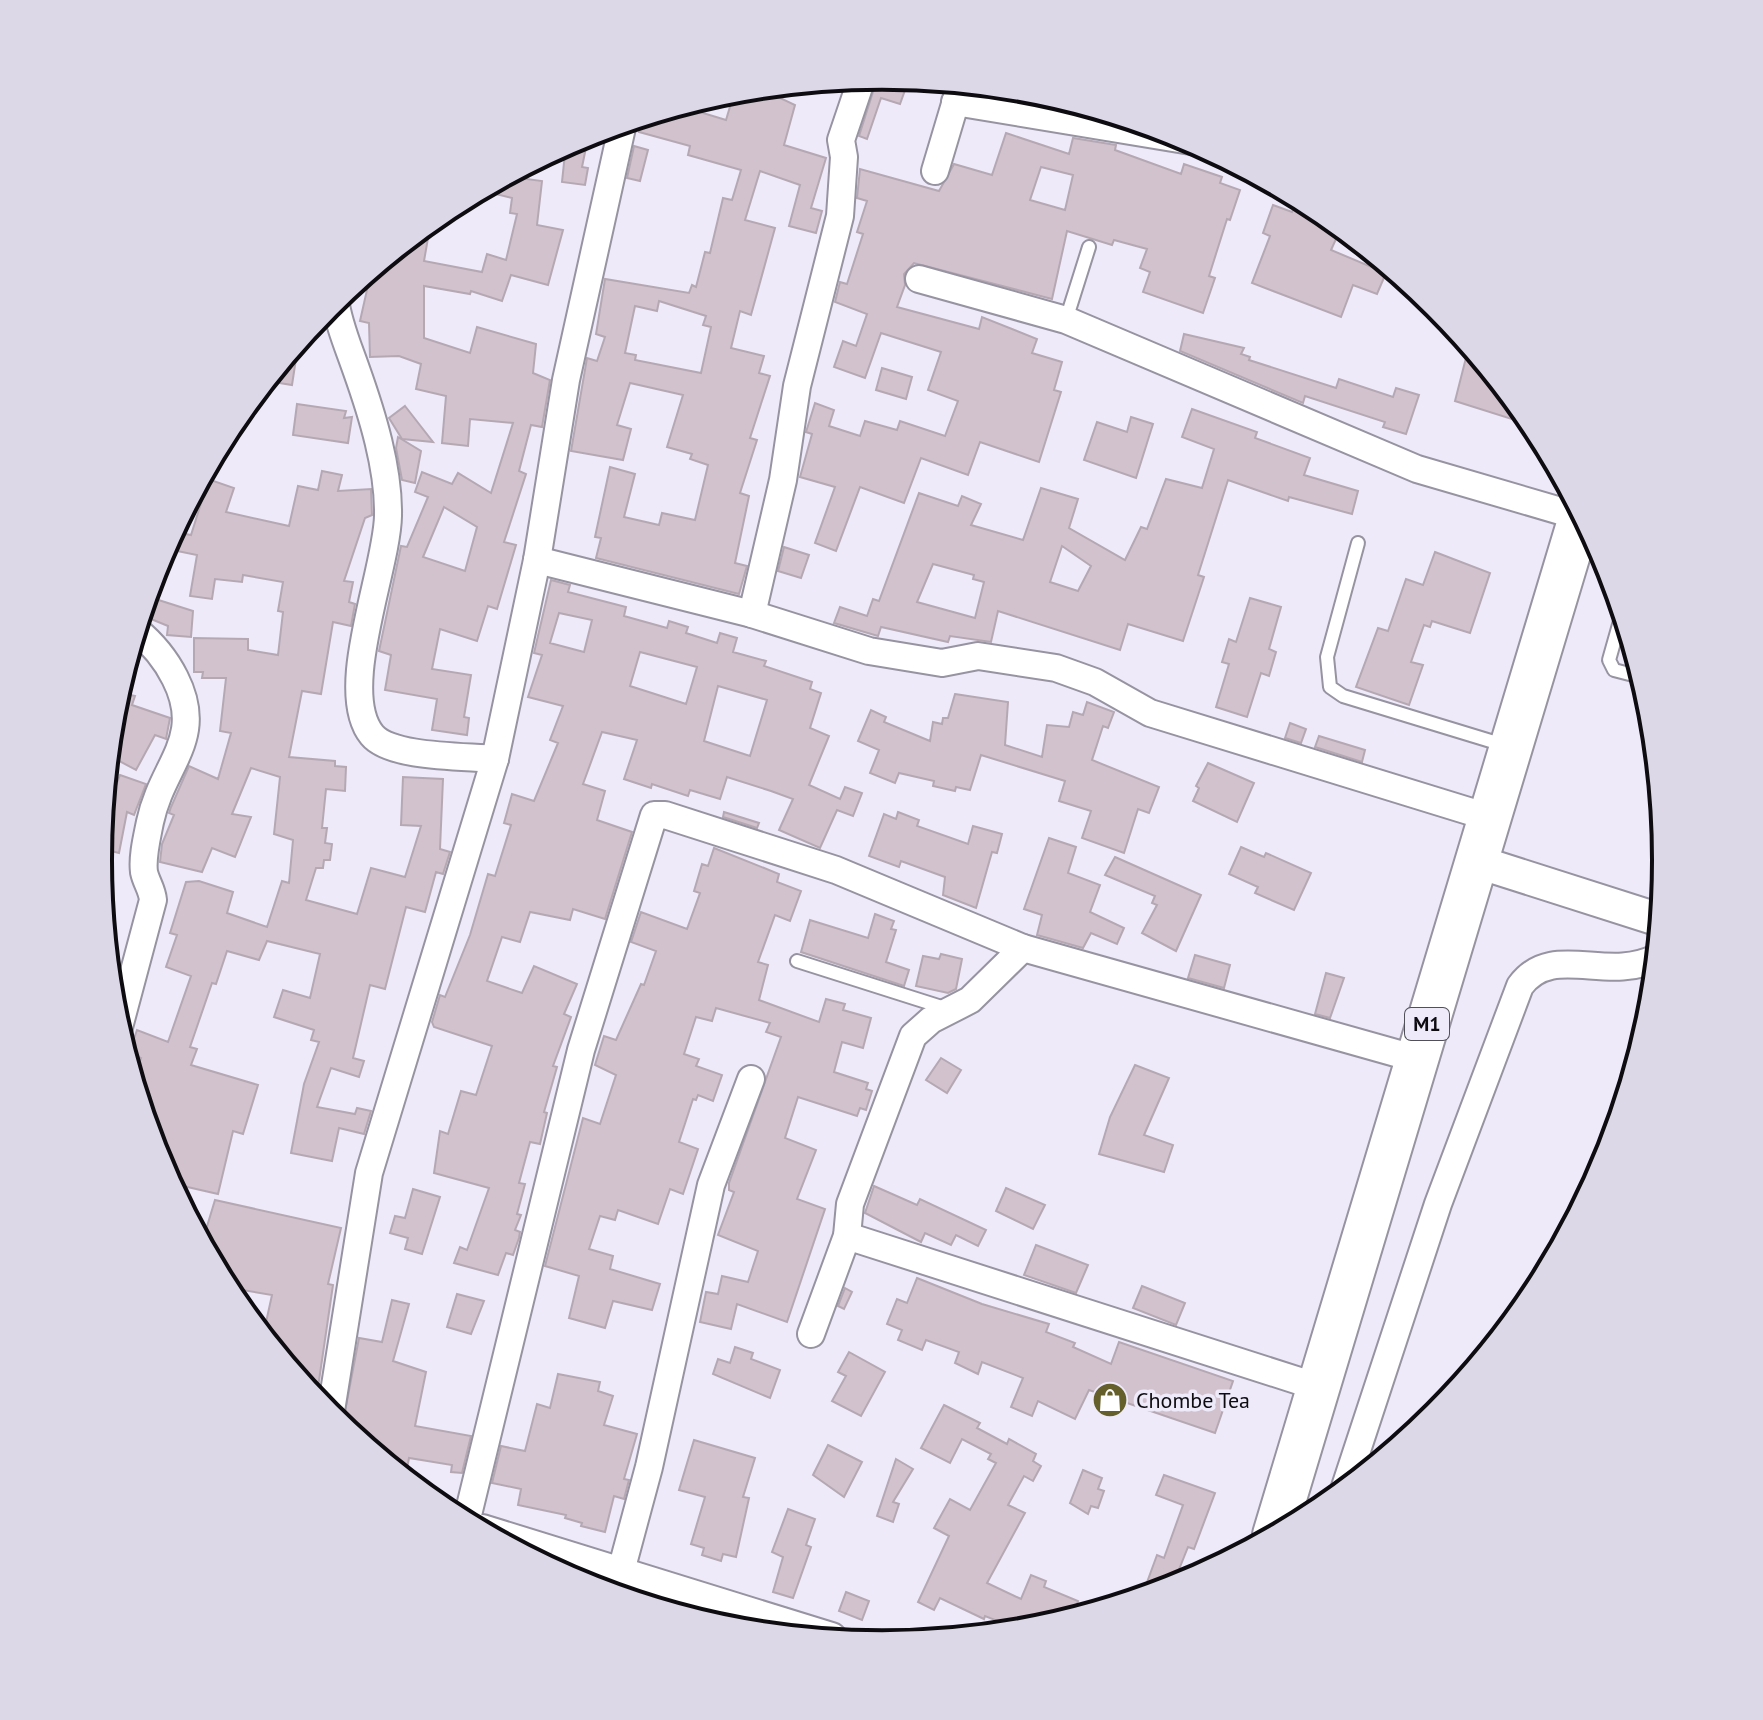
<svg xmlns="http://www.w3.org/2000/svg" width="1763" height="1720" viewBox="0 0 1763 1720" font-family="'PT Sans',sans-serif">
  <style>
    .building { fill: #d1c2ce; stroke: #b5a8b3; stroke-width: 2; fill-rule: evenodd }
    .lines { fill: none; stroke-linecap: round; stroke-linejoin: round }
    .service-casing { stroke: #9793a1; stroke-width: 16 }
    .minor-casing { stroke: #9793a1; stroke-width: 30 }
    .tertiary-casing { stroke: #9793a1; stroke-width: 36 }
    .trunk-casing { stroke: #9793a1; stroke-width: 46 }
    .service { stroke: #fff; stroke-width: 12 }
    .minor { stroke: #fff; stroke-width: 26 }
    .tertiary { stroke: #fff; stroke-width: 32 }
    .trunk { stroke: #fff; stroke-width: 42 }
    .labels { text-anchor: middle; stroke-width: 7; stroke-linejoin: round; paint-order: stroke }
    .shield { fill: #eeeafa; stroke: #514f57; stroke-width: 2 }
    .shield-label { font-size: 20px; font-weight: bold; fill: #0e0c11 }
    .poi-label { font-size: 22px; fill: #0e0c11; stroke: #eeeafa; text-anchor: start }
    .rim { fill: none; stroke: #0e0c11; stroke-width: 4 }
  </style>
  <rect width="100%" height="100%" fill="#eeeafa"/>
  <!-- building -->
  <g class="building">
    <polygon points="878,76 909,79 900,104 881,98 867,139 859,136"/>
    <polygon points="977,85 989,87 1005,88 1003,94 976,89"/>
    <path d="M759 88 795 105 784 145 826 158 811 208 822 211 816 233 789 226 800 185 760 171 745 220 775 228 751 315 740 311 731 348 764 356 759 373 770 376 750 438 757 440 740 493 749 496 735 563 747 566 739 594 596 558 601 538 595 537 610 467 635 474 624 517 659 525 662 513 695 520 708 465 690 459 692 454 667 447 683 395 630 383 617 425 631 429 623 460 571 451 587 358 597 361 605 337 596 334 605 279 689 293 692 285 696 287 705 252 710 253 723 198 732 200 741 170 688 155 690 146 639 132 643 117 680 106 726 120 735 90ZM659 301 706 316 703 325 711 327 701 373 635 360 636 355 625 353 635 306 657 311Z"/>
    <polygon points="1042,93 1091,108 1040,100"/>
    <polygon points="589,133 582,167 588,168 585,185 562,182 566,144"/>
    <path d="M1006 133 1069 154 1073 138 1116 145 1115 150 1181 174 1184 164 1222 177 1220 183 1240 190 1230 220 1227 219 1209 276 1215 278 1203 313 1143 292 1150 272 1140 268 1147 249 1114 240 1112 245 1067 231 1052 299 914 263 904 274 905 285 897 307 979 329 982 317 1037 339 1032 353 1062 362 1054 390 1061 392 1039 462 980 442 968 475 921 458 904 503 860 487 836 551 815 543 835 487 800 477 812 434 806 432 815 403 834 410 829 426 860 436 865 421 897 430 900 421 945 436 958 401 928 390 941 352 881 333 865 378 834 367 843 341 856 346 867 314 835 302 840 282 847 284 863 234 857 232 867 201 857 198 860 169 939 191 954 164 992 175ZM1041 167 1073 175 1065 210 1030 200Z"/>
    <polygon points="634,146 648,150 640,181 627,178"/>
    <path d="M505 176 542 181 537 225 563 230 548 285 511 275 502 301 471 291 470 294 424 286V338L470 353 477 327 536 344 533 373 550 380 542 427 531 425 519 471 526 474 504 542 516 545 497 609 488 606 477 641 440 629 432 669 471 675 464 717 469 718 467 735 432 730 437 699 385 690 391 655 379 651 401 546 407 547 428 497 415 492 422 472 452 484 458 473 491 493 513 423 470 419 468 446 442 443 446 396 416 389 421 364 399 356 370 357 369 323 360 321 369 281 358 280 387 257 399 258 401 245 431 221 424 261 482 272 487 254 506 260 517 214 510 213 512 198 479 190ZM444 507 477 527 465 571 423 557Z"/>
    <polygon points="1273,205 1292,212 1295,205 1328,217 1341,228 1331,250 1386,273 1377,294 1353,285 1341,317 1252,283 1270,236 1263,233"/>
    <polygon points="1184,334 1244,348 1241,354 1250,357 1249,360 1336,388 1339,379 1393,397 1396,388 1419,395 1406,434 1383,427 1385,422 1305,396 1303,403 1180,351"/>
    <polygon points="299,339 292,385 273,382 275,369"/>
    <polygon points="1469,346 1534,425 1534,426 1455,401"/>
    <polygon points="882,368 912,377 906,399 876,390"/>
    <polygon points="297,404 346,411 344,418 352,417 348,443 293,435"/>
    <polygon points="405,406 433,442 402,439 389,418"/>
    <path d="M1192 409 1257 432 1255 438 1310 458 1304 475 1358 491 1352 514 1289 497 1288 501 1228 480 1198 575 1204 577 1183 641 1128 624 1120 650 998 611 991 642 950 636 948 642 881 627 878 636 834 623 840 607 867 616 873 599 879 601 919 493 958 506 962 496 981 504 971 525 1023 540 1041 488 1078 499 1069 528 1125 560 1141 527 1147 529 1166 479 1202 488 1214 449 1182 437ZM1062 546 1091 566 1078 591 1050 582ZM933 564 974 575 973 579 984 582 975 618 917 602Z"/>
    <polygon points="1131,417 1153,424 1136,478 1084,460 1097,422 1127,432"/>
    <polygon points="398,437 421,451 415,483 402,480 396,448"/>
    <polygon points="322,471 342,475 338,491 371,489 372,515 365,518 344,581 353,582 349,602 355,604 351,626 333,622 321,694 302,691 289,757 335,761 335,766 346,767 345,791 326,789 322,828 327,828 325,843 332,844 330,860 324,860 323,868 316,868 306,900 357,914 371,868 405,877 421,826 401,825 403,777 443,779 440,849 450,852 443,874 436,872 425,912 406,907 385,989 370,985 353,1058 364,1061 359,1077 331,1068 317,1107 355,1114 357,1108 371,1111 364,1134 339,1128 332,1161 291,1153 304,1084 319,1042 311,1040 314,1030 274,1017 283,990 310,998 320,954 267,941 259,960 227,951 216,984 212,983 190,1047 197,1049 191,1065 258,1085 243,1134 233,1131 218,1194 183,1186 180,1202 157,1160 133,1080 141,1058 129,1053 137,1030 168,1042 191,976 166,967 177,935 170,933 186,882 199,881 233,892 227,913 267,927 282,881 289,883 293,840 274,834 280,777 251,768 232,814 251,817 235,857 212,848 202,872 160,862 162,844 174,815 169,813 171,807 189,766 218,779 231,733 220,731 226,678 202,678 203,672 194,672 194,638 248,639 248,650 278,655 283,612 278,611 283,582 243,575 242,582 215,579 212,599 190,596 197,555 177,551 180,533 191,535 202,500 194,497 202,477 234,488 226,512 289,526 298,486 318,490"/>
    <polygon points="784,547 809,555 801,578 778,571"/>
    <polygon points="1435,552 1490,573 1470,633 1432,621 1430,627 1424,625 1411,662 1423,665 1409,705 1356,687 1378,628 1388,631 1406,579 1423,585"/>
    <path d="M551 580 570 585 568 592 626 607 624 616 667 628 669 621 688 627 686 633 717 643 720 633 737 638 733 652 766 661 764 666 812 682 810 689 821 693 810 728 829 736 809 785 840 799 845 787 862 793 853 816 837 810 820 848 779 830 793 799 771 791 727 777 720 799 690 790 688 796 652 784 651 788 624 779 637 740 602 732 583 784 605 791 597 820 632 832 605 919 573 909 570 920 530 912 520 942 502 937 487 981 522 993 534 966 577 984 564 1014 571 1017 553 1066 557 1067 544 1112 547 1113 540 1144 530 1142 519 1183 525 1184 517 1214 521 1215 515 1230 520 1232 519 1238 513 1255 506 1253 498 1275 454 1263 460 1247 467 1250 489 1188 434 1173 440 1131 448 1134 461 1091 476 1095 492 1046 434 1027 432 1022 440 995 445 997 470 935 488 874 495 876 511 825 504 823 512 794 534 801 558 743 550 740 563 706 528 697 542 655 534 653ZM559 613 592 620 584 652 550 643ZM640 652 697 667 686 704 630 686ZM718 686 767 700 750 756 704 741Z"/>
    <polygon points="146,596 193,611 191,637 167,635 168,626 141,615"/>
    <polygon points="1250,598 1281,607 1269,649 1276,652 1269,676 1261,673 1247,717 1216,707 1229,664 1222,662 1229,639 1236,642"/>
    <polygon points="117,692 135,696 132,705 170,718 166,739 155,735 136,770 108,755"/>
    <polygon points="955,694 1008,702 1005,745 1042,757 1047,725 1069,727 1073,712 1083,715 1087,702 1114,712 1108,728 1103,726 1092,760 1159,787 1149,813 1138,809 1124,853 1082,838 1091,811 1059,801 1065,781 981,755 970,790 956,787 955,791 933,786 934,781 899,773 895,783 870,773 879,750 858,741 871,710 886,717 884,722 930,741 933,722 942,724 943,718 948,718"/>
    <polygon points="1290,723 1306,729 1301,743 1285,738"/>
    <polygon points="1319,736 1365,750 1362,762 1315,747"/>
    <polygon points="1208,763 1254,783 1237,822 1193,801 1199,788 1196,786"/>
    <polygon points="120,775 146,784 134,815 127,812 119,853 99,848 101,825"/>
    <polygon points="724,812 759,823 757,828 723,817"/>
    <polygon points="898,812 919,820 917,826 968,844 973,826 1002,834 997,853 992,852 976,908 943,895 945,877 901,861 899,867 869,856 884,814 896,819"/>
    <polygon points="1049,838 1076,847 1068,873 1100,885 1090,912 1124,928 1117,944 1091,933 1083,948 1037,935 1042,915 1024,909"/>
    <polygon points="1241,847 1264,857 1266,853 1311,873 1294,910 1255,893 1258,887 1229,874"/>
    <polygon points="714,848 779,874 777,882 801,891 790,921 775,915 758,962 768,965 759,1000 819,1022 826,999 845,1004 843,1010 871,1018 863,1048 842,1042 834,1072 868,1083 866,1089 872,1091 866,1110 860,1108 857,1116 798,1097 785,1138 816,1150 797,1199 825,1209 787,1322 737,1304 731,1329 700,1322 706,1292 718,1294 722,1276 748,1282 758,1251 718,1235 734,1192 729,1190 729,1183 781,1037 766,1032 770,1023 716,1008 712,1021 696,1017 684,1054 699,1059 696,1066 722,1075 713,1101 698,1095 696,1100 693,1099 679,1142 698,1149 683,1194 670,1189 658,1224 618,1210 615,1220 600,1216 589,1249 613,1256 610,1269 660,1284 652,1310 613,1301 605,1328 569,1318 579,1276 545,1266 583,1118 600,1124 616,1075 595,1065 604,1036 616,1040 641,984 644,985 656,951 631,942 641,912 687,929 700,893 694,891 702,864 708,866"/>
    <polygon points="1115,857 1201,895 1176,951 1142,933 1157,905 1152,903 1155,896 1105,875"/>
    <polygon points="875,914 894,921 891,929 896,930 886,962 909,970 904,986 801,952 810,920 868,938"/>
    <polygon points="941,954 962,959 956,989 948,993 916,986 923,956 939,959"/>
    <polygon points="1195,955 1230,965 1224,988 1188,978"/>
    <polygon points="1326,973 1344,978 1330,1018 1315,1014"/>
    <polygon points="941,1058 961,1070 947,1093 926,1080"/>
    <polygon points="1135,1065 1169,1078 1144,1135 1173,1145 1164,1172 1099,1154 1110,1117"/>
    <polygon points="874,1186 917,1205 920,1199 986,1230 978,1246 956,1235 951,1245 925,1233 921,1242 865,1213"/>
    <polygon points="1006,1188 1045,1205 1033,1229 996,1211"/>
    <polygon points="413,1189 440,1197 422,1254 405,1249 408,1238 390,1233 395,1216 405,1218"/>
    <polygon points="215,1200 341,1228 328,1284 333,1285 316,1401 263,1336 272,1295 225,1287 202,1243"/>
    <polygon points="1036,1245 1088,1265 1076,1293 1024,1275"/>
    <polygon points="917,1278 982,1304 1049,1324 1046,1332 1075,1343 1073,1347 1111,1364 1119,1342 1233,1381 1215,1433 1089,1390 1075,1419 1038,1401 1032,1416 1011,1407 1023,1378 982,1362 978,1374 955,1363 959,1352 926,1340 922,1350 898,1340 902,1330 887,1324 897,1299 907,1303"/>
    <polygon points="1142,1286 1185,1303 1176,1325 1133,1308"/>
    <polygon points="845,1288 852,1292 844,1309 838,1306"/>
    <polygon points="457,1294 484,1301 471,1334 447,1327"/>
    <polygon points="392,1300 409,1304 393,1361 426,1372 415,1426 471,1436 462,1473 451,1472 452,1465 409,1458 405,1478 342,1427 359,1338 382,1342"/>
    <polygon points="735,1347 753,1353 751,1359 780,1370 770,1398 713,1374 718,1359 730,1363"/>
    <polygon points="849,1352 885,1372 861,1416 832,1401 846,1376 838,1372"/>
    <polygon points="558,1374 600,1382 598,1391 613,1396 604,1425 637,1434 624,1479 629,1480 624,1499 614,1496 605,1532 581,1526 582,1523 565,1518 566,1515 518,1505 521,1489 492,1483 501,1446 525,1451 537,1404 550,1408"/>
    <polygon points="944,1405 980,1423 977,1428 1007,1444 1009,1439 1036,1454 1033,1461 1041,1466 1033,1481 1024,1476 1008,1505 1025,1513 987,1583 1021,1599 1031,1575 1046,1581 1044,1587 1078,1601 1072,1618 1021,1630 985,1616 984,1619 940,1598 934,1610 918,1602 949,1536 934,1528 950,1499 970,1510 996,1463 988,1459 991,1454 962,1439 950,1463 921,1448"/>
    <polygon points="694,1440 755,1458 743,1497 749,1498 736,1557 723,1554 721,1561 702,1555 704,1548 691,1544 705,1497 679,1490"/>
    <polygon points="828,1445 862,1462 844,1497 813,1475"/>
    <polygon points="896,1459 913,1469 893,1502 899,1504 893,1522 877,1516"/>
    <polygon points="1083,1470 1102,1478 1098,1489 1104,1491 1098,1508 1091,1506 1088,1514 1070,1503"/>
    <polygon points="1164,1475 1215,1493 1194,1549 1188,1547 1172,1587 1142,1596 1157,1555 1164,1558 1183,1505 1156,1495"/>
    <polygon points="788,1509 815,1519 806,1545 811,1547 793,1598 773,1592 783,1557 772,1552"/>
    <polygon points="846,1592 869,1601 862,1620 839,1611"/>
  </g>
  <g class="lines">
    <defs>
      <g id="service">
        <polyline points="1066,320 1089,247"/>
        <polyline points="1358,543 1327,657 1330,687 1343,696 1507,746"/>
        <polyline points="1622,614 1609,660 1614,670 1641,677"/>
        <polyline points="797,961 948,1009"/>
      </g>
      <g id="minor">
        <polyline points="955,102 1191,141"/>
        <polyline points="935,171 961,84"/>
        <polyline points="919,279 1066,320 1417,469 1581,517"/>
        <path d="M335 299C338 323 348 346 356 369 372 414 389 468 388 516 387 570 336 691 372 735 391 758 465 756 495 759"/>
        <polyline points="537,560 752,614 869,651 942,663 978,656 1056,668 1095,682 1150,713 1488,817"/>
        <polyline points="752,614 783,480 797,386 840,216 844,157 841,140 862,78"/>
        <path d="M118 1031 153 900C152 889 146 882 144 872 142 857 147 837 150 822 162 764 206 739 175 678 166 660 152 643 136 630"/>
        <polyline points="847,1236 1318,1387"/>
        <polyline points="811,1334 847,1236 850,1204 913,1036 931,1020 970,1000 1023,948"/>
        <polyline points="330,1417 369,1173 495,759 537,560 566,380 623,123"/>
        <path d="M1344 1490 1438 1204 1520 986C1552 942 1606 983 1656 958"/>
        <polyline points="466,1523 581,1050 654,815 665,815 836,870 1023,948 1417,1059"/>
        <polyline points="621,1571 649,1467 711,1185 751,1079"/>
      </g>
      <g id="tertiary">
        <polyline points="1475,861 1660,920"/>
        <polyline points="482,1531 831,1639"/>
      </g>
      <polyline id="trunk" points="1274,1535 1581,514"/>
    </defs>
    <!-- service casing -->
    <use href="#service" class="service-casing"/>
    <!-- minor casing -->
    <use href="#minor" class="minor-casing"/>
    <!-- tertiary casing -->
    <use href="#tertiary" class="tertiary-casing"/>
    <!-- trunk casing -->
    <use href="#trunk" class="trunk-casing"/>
    <!-- service -->
    <use href="#service" class="service"/>
    <!-- minor -->
    <use href="#minor" class="minor"/>
    <!-- tertiary -->
    <use href="#tertiary" class="tertiary"/>
    <!-- trunk -->
    <use href="#trunk" class="trunk"/>
  </g>
  <!-- icons -->
  <defs>
    <symbol id="shop-disc" viewBox="-11 -11 22 22"><circle r="9.5" fill="#655f2c" stroke="#eeeafa"/><path d="M-5-2.5h2.3a2.7 3.5 0 0 1 5.4 0H5L5.5 6h-11ZM-1.5-2.5h3a1.5 2.3 0 0 0-3 0Z" fill="#fff"/></symbol>
  </defs>
  <g fill-rule="evenodd">
    <use href="#shop-disc" x="1090" y="1380" width="40" height="40"/>
  </g>
  <g class="labels">
    <!-- shield labels -->
    <rect class="shield" x="1405" y="1008" width="44" height="32" rx="6"/>
    <g class="shield-label">
      <text x="1427" y="1031">M1</text>
    </g>
    <!-- poi labels -->
    <g class="poi-label">
      <text x="1136" y="1408">Chombe Tea</text>
    </g>
  </g>
  <!-- crop -->
  <path d="M0 0H1763V1720H0ZM112 860a770 770 0 1 1 1540 0a770 770 0 1 1-1540 0Z" fill="#dcd8e7" fill-rule="evenodd"/>
  <path class="rim" d="M112 860a770 770 0 1 1 1540 0a770 770 0 1 1-1540 0Z"/>
</svg>
